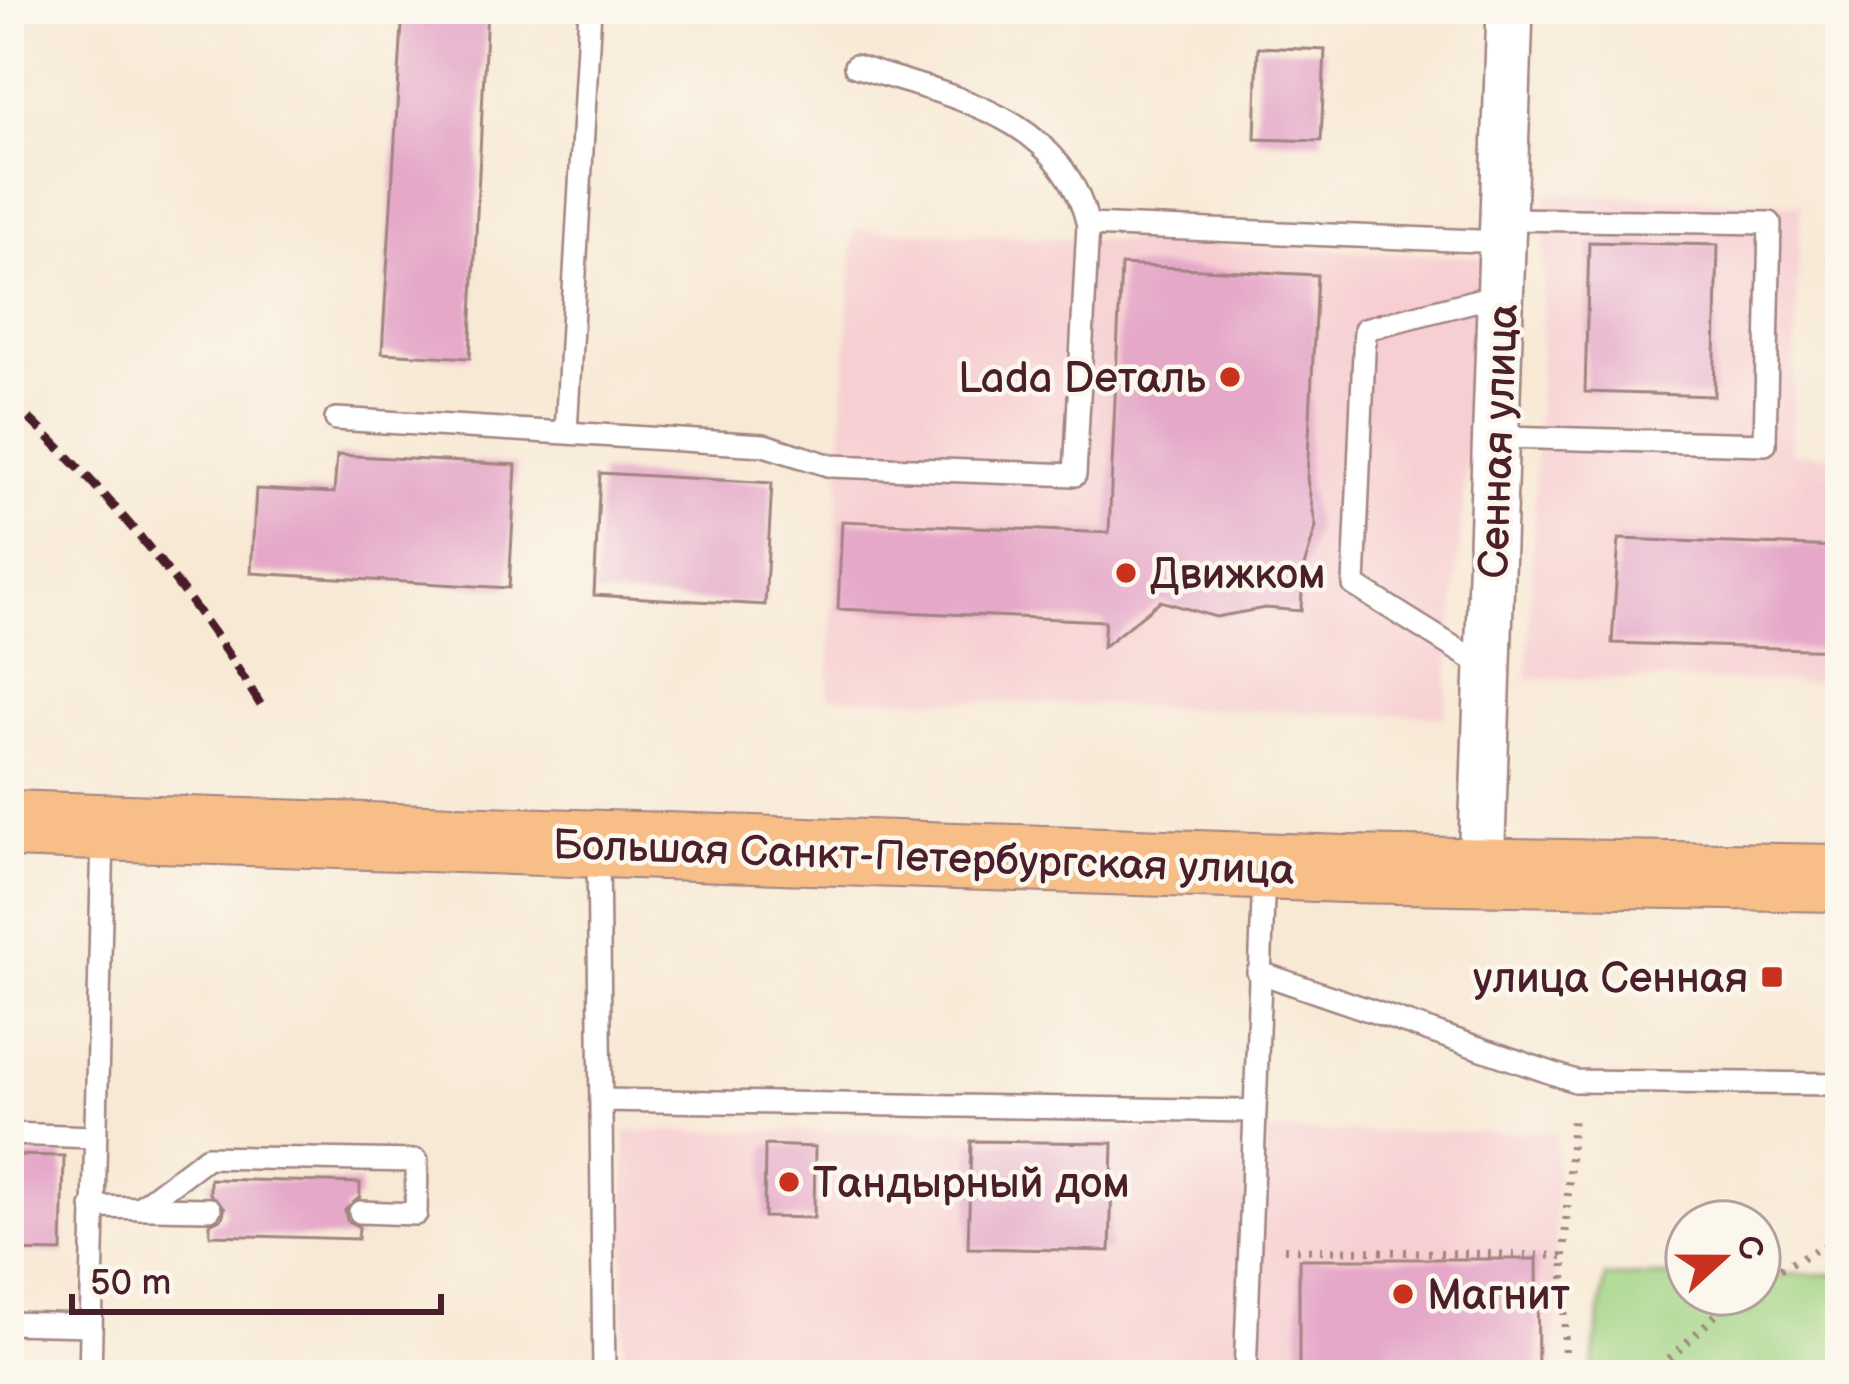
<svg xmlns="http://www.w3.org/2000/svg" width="1849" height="1384" viewBox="0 0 1849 1384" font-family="'Balsamiq Sans',sans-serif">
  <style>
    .built { fill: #f7cfd2 }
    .green { fill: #a0d382; stroke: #757956; stroke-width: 3 }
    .building { fill: #e5a8c9 }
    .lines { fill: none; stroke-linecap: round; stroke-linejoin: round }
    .lane-casing { stroke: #a18480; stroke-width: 26 }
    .street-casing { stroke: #a18480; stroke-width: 50 }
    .primary-casing { stroke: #a18480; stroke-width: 70 }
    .path { stroke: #a18480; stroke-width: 8; stroke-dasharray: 3 9; stroke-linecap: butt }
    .lane { stroke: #fff; stroke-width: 21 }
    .street { stroke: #fff; stroke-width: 45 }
    .primary { stroke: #f7be87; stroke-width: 66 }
    .rail { stroke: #4a1f2b; stroke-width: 9; stroke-dasharray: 18 9; stroke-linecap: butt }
    .poi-dot { fill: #c8321e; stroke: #fbf7ec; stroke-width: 4.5 }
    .labels { text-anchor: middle; stroke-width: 9; stroke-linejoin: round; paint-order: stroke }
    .poi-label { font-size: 42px; fill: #4a1f2b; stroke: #fbf7ec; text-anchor: start }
    .street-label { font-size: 42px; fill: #4a1f2b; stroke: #fbf7ec }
  </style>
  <rect width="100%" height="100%" fill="#fbf7ec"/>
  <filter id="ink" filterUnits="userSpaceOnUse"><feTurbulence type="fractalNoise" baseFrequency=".00833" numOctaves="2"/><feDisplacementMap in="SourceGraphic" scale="24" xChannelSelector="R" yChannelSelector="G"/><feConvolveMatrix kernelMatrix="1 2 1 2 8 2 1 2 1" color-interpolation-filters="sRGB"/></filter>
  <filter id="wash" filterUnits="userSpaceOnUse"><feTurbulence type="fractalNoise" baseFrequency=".004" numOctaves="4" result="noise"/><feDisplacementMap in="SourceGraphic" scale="48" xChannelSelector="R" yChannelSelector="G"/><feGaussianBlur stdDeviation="2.7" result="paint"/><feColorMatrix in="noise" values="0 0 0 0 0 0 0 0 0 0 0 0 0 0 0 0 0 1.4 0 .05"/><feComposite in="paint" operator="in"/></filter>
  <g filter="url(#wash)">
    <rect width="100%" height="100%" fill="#f8e9d5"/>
    <!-- built -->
    <g class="built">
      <polygon points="1547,193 1801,204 1791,454 1840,454 1840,683 1527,678"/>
      <polygon points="853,229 1484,257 1445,716 828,697"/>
      <polygon points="625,1131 1556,1132 1555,1375 623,1375"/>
    </g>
    <!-- green -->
    <polygon class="green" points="1840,1274 1840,1375 1592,1375 1605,1277 1687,1276 1687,1294 1759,1294 1759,1275"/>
    <g id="blocks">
      <!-- building -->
      <g class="building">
        <polygon points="403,9 487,9 470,358 382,353"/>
        <polygon points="1258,47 1325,50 1321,141 1255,139"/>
        <polygon points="1589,242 1718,245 1714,396 1585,392"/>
        <polygon points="1121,265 1317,275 1307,479 1316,527 1303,570 1301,611 1265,608 1216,617 1160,601 1103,647 1105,621 838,609 842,521 1109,533"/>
        <polygon points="337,455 516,465 509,588 251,573 256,489 334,493"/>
        <polygon points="600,473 772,483 765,605 594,595"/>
        <polygon points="1619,539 1840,547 1840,650 1612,643"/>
        <polygon points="971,1141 1113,1143 1110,1251 968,1248"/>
        <polygon points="765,1145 815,1147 814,1218 764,1217"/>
        <polygon points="9,1155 64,1156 62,1252 9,1251"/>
        <polygon points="210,1179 360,1183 360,1197 345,1210 347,1220 359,1227 358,1239 210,1235 210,1224 222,1218 225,1208 210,1194"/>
        <polygon points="1299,1259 1537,1259 1538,1375 1299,1375"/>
      </g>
    </g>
  </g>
  <g filter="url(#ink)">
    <use href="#blocks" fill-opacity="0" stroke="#a18480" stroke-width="3"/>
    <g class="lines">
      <defs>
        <g id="lane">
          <polyline points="1786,9 1840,11"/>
          <path d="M855 66C950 97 1062 114 1088 225"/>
          <polyline points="336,419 764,445 831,466 1075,475 1088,225 1503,242"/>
          <polyline points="566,432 590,9"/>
          <polyline points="1497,437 1765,444 1770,223 1503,219"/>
          <polyline points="1490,670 1354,585 1365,329 1501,294"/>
          <polyline points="598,853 604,1375"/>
          <polyline points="1258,972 1575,1081 1840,1084"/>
          <polyline points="601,1100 1251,1111"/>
          <polyline points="9,1134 94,1137"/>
          <polyline points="92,1207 210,1209"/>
          <polyline points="139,1208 207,1157 417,1161 416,1214 360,1212"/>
          <polyline points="9,1323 89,1325"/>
          <polyline points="90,1375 103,834"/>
          <polyline points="1245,1375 1264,873"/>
        </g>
        <polyline id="street" points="1481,872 1510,9"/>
        <polyline id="primary" points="9,824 1346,869 1840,878"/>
      </defs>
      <!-- lane casing -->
      <use href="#lane" class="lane-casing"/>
      <!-- street casing -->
      <use href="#street" class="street-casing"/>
      <!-- primary casing -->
      <use href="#primary" class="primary-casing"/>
      <!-- path -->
      <g class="path">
        <polyline points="1284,1249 1564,1256 1565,1375"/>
        <polyline points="1564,1256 1573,1114"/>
        <polyline points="1759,1279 1840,1238"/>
        <polyline points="1652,1375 1738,1294"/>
      </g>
      <!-- lane -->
      <use href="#lane" class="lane"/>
      <!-- street -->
      <use href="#street" class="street"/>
      <!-- primary -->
      <use href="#primary" class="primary"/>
      <!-- rail -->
      <path class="rail" d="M9 400C108 489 196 599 265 712"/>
    </g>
  </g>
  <!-- markers -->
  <g class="poi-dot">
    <circle cx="1230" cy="377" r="12"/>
    <circle cx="1126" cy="573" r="12"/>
    <rect x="1760" y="965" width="24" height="24" rx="6"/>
    <circle cx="789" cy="1182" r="12"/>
    <circle cx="1403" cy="1294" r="12"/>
  </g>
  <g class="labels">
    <!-- poi labels -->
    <g class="poi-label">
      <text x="1206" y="392" text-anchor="end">Lada Dеталь</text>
      <text x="1150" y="588">Движком</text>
      <text x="1748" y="992" text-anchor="end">улица Сенная</text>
      <text x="813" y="1197">Тандырный дом</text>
      <text x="1427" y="1309">Магнит</text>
    </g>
    <!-- street labels -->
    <g class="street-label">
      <text transform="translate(1497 441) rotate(-88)" y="15">Сенная улица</text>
      <text transform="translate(924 856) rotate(2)" y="15">Большая Санкт-Петербургская улица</text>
    </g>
  </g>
  <!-- margin -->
  <rect width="1849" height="1384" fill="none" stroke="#fbf7ec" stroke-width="48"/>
  <!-- north arrow -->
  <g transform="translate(1723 1258) rotate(69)"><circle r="57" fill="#fbf7ec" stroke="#b4a19f" stroke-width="3"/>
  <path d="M0-9L21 45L0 30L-21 45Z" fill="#c8321e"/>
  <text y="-18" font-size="33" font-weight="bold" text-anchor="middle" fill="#4a1f2b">С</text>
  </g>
  <!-- scale -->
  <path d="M72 1294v18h369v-18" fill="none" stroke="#4a1f2b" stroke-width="6"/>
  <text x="90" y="1294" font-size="36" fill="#4a1f2b" stroke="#fbf7ec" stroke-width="9" paint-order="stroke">50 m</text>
</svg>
